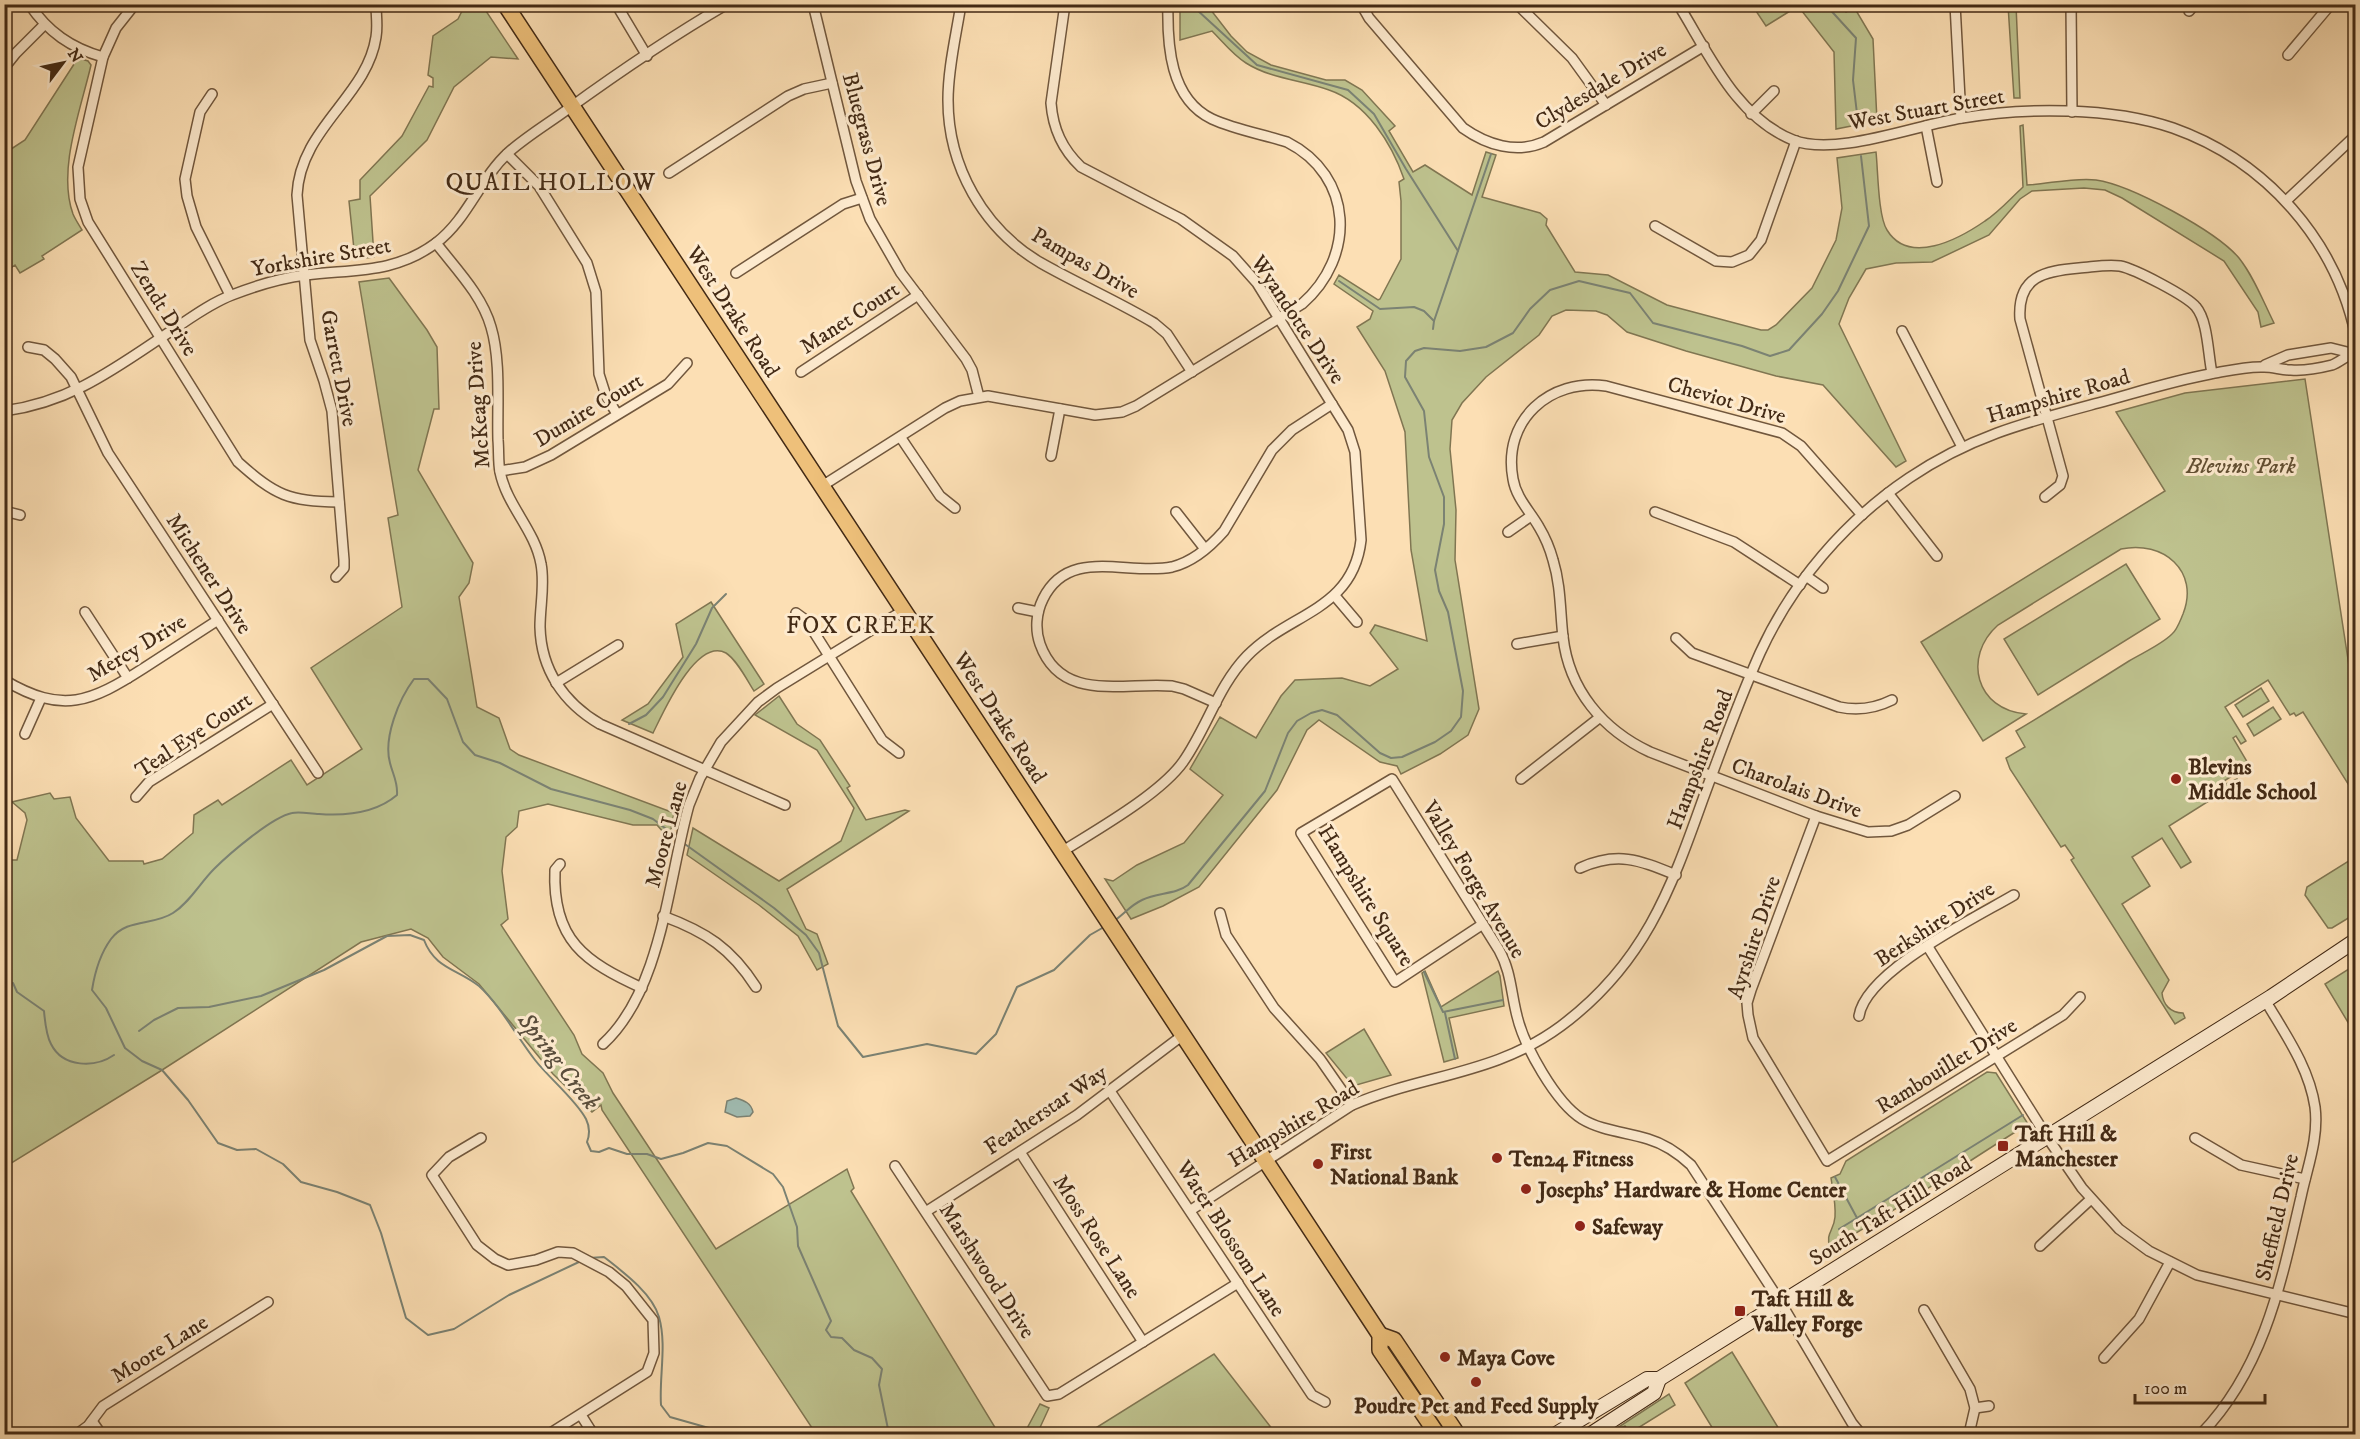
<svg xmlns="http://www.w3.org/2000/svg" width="2360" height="1439" viewBox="0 0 2360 1439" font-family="'IM FELL DW Pica',serif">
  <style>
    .green { fill: #bec28e; stroke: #807652; stroke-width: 1.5 }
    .water { fill: #a0bcb2; stroke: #7b8273; stroke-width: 1.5 }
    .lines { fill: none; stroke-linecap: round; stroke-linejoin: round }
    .stream { stroke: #7b8273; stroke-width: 2 }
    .street-casing { stroke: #71573d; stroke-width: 12 }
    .secondary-casing { stroke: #432a15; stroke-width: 16 }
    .primary-casing { stroke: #432a15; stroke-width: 18 }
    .street { stroke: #fdeace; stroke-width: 9 }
    .secondary { stroke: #fdeace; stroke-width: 14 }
    .primary { stroke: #eec07a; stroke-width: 15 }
    .poi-dot { fill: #8f2418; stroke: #fdeace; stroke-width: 2 }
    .labels { text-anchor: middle; stroke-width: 6; stroke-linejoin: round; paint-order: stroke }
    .street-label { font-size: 22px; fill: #432a15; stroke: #fdeace }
    .park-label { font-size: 22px; font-style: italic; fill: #625033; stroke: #fdeace }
    .poi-label { font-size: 22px; font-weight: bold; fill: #432a15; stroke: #fdeace; text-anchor: start }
    .neighbourhood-label { font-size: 24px; letter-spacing: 1.5px; fill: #432a15; stroke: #fdeace }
    .water-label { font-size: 24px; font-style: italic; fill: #5a4e3c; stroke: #fdeace }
  </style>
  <rect width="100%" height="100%" fill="#fcdfb4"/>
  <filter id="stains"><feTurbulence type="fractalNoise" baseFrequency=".00333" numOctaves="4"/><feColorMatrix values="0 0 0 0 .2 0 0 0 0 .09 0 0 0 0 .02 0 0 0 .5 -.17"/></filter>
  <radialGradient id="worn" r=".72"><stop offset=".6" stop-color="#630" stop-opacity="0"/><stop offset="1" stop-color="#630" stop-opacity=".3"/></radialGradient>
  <!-- green -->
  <g class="green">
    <polygon points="465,5 482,5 518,59 491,57 454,87 427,140 370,196 374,257 355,259 349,201 360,199 360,180 402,136 429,86 433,87 433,78 428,75 433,36 458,19"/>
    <path d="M1207 5 1231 36 1247 52 1271 65 1326 80H1345L1362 90 1395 126 1389 131 1413 172 1425 165 1472 195 1486 152 1496 155 1482 197 1540 213 1547 219 1546 225 1575 272 1608 275 1667 305 1761 330H1768L1776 325 1812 288 1836 240 1842 208 1837 158 1876 152C1878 170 1878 216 1887 230 1909 266 1959 239 1985 221 1999 212 2011 198 2023 187L2020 126 2023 125 2027 185C2048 184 2076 177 2096 180 2131 185 2216 231 2239 258 2254 277 2263 301 2274 323L2261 327 2258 312 2224 261 2122 198 2105 190 2084 188 2032 191 2020 199 1989 235 1932 262 1896 263 1866 269 1849 298 1839 324 1906 461 1896 467 1823 385 1776 376 1686 351 1627 332 1607 315 1596 311 1566 310 1552 316 1539 335 1486 377 1462 403 1452 420 1450 449 1456 510 1455 560 1479 709 1468 735 1440 754 1401 774 1397 766 1380 762 1319 720 1307 730 1277 790 1199 887 1163 906 1131 919 1105 879 1113 881 1137 865 1184 843 1223 795 1190 769 1220 717 1256 738 1281 696 1295 680 1342 678 1370 686 1398 669 1370 633 1375 625 1427 641 1411 550 1405 432 1385 371 1357 327 1370 319 1373 311 1334 284 1339 275 1378 300 1380 299 1401 259V201L1399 182 1404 179C1392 144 1367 103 1329 90 1302 80 1271 79 1246 63 1233 55 1223 42 1212 31L1180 40V10Z"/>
    <polygon points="1752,5 1840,5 1846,12 1854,7 1873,39 1877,121 1836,129 1834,52 1798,6 1766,26"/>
    <polygon points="2008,5 2016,5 2020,98 2014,98"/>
    <path d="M78 58 88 61 91 65C81 109 57 170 73 214 75 219 79 225 82 230L42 256 44 259 20 273 15 265 5 272V153L25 140Z"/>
    <polygon points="389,278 427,330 437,347 439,409 434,409 418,470 473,563 469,583 459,597 477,707 499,718 510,749 519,755 674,813 670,835 665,834 657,825 633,825 548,804 519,811 517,827 506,837 502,871 508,919 501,925 574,1035 582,1054 603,1073 613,1093 716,1249 847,1169 854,1188 851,1191 999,1434 816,1434 602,1110 601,1105 592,1112 553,1074 479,984 443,957 428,938 411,929 361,942 159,1072 5,1167 5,890 7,887 8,860 17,860 27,820 25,813 12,802 50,793 54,799 70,797 76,818 109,861 143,861 144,864 162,859 193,833 194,815 218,800 222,805 291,760 307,785 362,749 311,668 402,607 388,518 398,515 359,282"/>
    <path d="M2305 379 2355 705V795L2303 712 2296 716 2294 713 2290 715 2268 680 2225 707 2246 741 2241 744 2236 736 2233 738 2249 765 2224 781 2226 784 2237 779 2239 782 2169 826 2191 862 2181 868 2162 838 2132 857 2150 886 2122 904 2169 980 2162 993C2163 1004 2170 1013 2183 1013L2185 1018 2175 1024 2071 860 2074 858 2065 845 2061 847 2010 769 2006 758 2025 747 2016 731C2054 708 2091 685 2129 661 2142 653 2161 645 2172 634 2177 630 2180 621 2183 614 2200 571 2163 540 2121 549L1998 625C1962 657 1976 710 2026 714L1983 741 1921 642 2165 491 2116 412 2185 393Z"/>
    <polygon points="2126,564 2160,619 2038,695 2004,639"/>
    <path d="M711 602 764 684 754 691C747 680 737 660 726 653 696 637 663 713 653 733L622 720 648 704 683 657 676 624Z"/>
    <polygon points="2261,688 2269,701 2243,717 2235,705"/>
    <polygon points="779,696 797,724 820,740 850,786 847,788 866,820 905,810 909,811 787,889 806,929 817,934 828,964 817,970 798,936 759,905 687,855 693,828 779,881 841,841 854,808 817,750 755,715"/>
    <polygon points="2273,707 2281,719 2254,736 2247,724"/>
    <polygon points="2355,857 2355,914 2332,928 2328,928 2305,895 2307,887"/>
    <polygon points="2355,965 2355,1034 2325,984"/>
    <polygon points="1425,971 1441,1007 1498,971 1500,976 1504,1006 1449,1018 1458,1058 1444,1062 1422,973"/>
    <polygon points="1364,1029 1391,1075 1353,1086 1326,1053"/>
    <path d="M1987 1072 1996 1073 2028 1124C1962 1165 1898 1210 1830 1248 1825 1233 1834 1231 1835 1217 1836 1204 1833 1191 1831 1178L1840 1174 1846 1161Z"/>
    <polygon points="1732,1352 1782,1434 1716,1434 1685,1383"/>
    <polygon points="1214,1354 1276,1434 1086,1434"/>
    <polygon points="1669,1394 1675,1405 1630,1433 1625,1426 1608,1434"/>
    <polygon points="1040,1404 1049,1408 1037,1434 1024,1434"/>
  </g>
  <!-- water -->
  <path class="water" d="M736 1098C745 1101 751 1103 753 1112L750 1116 737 1117 725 1112 727 1101Z"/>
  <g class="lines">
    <!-- stream -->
    <g class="stream">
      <polyline points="1825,4 1856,38 1853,80 1858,122"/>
      <polyline points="1196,9 1257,65 1348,90 1374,114 1406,169 1458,251"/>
      <polyline points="1339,281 1380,309 1414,307 1424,311 1434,321"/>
      <polyline points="1433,329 1434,321 1491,154"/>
      <polyline points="629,724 646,715 663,697 696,644 712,608 726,594"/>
      <polyline points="682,842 774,908 806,935 819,953 838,1026 863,1057 927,1044 976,1054 996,1034 1017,987 1054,970 1090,935 1104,927"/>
      <path d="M1114 921C1124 914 1131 905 1142 900 1157 892 1175 895 1188 885L1265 791 1288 733 1297 721 1311 713 1322 710 1337 715 1380 753 1391 758 1402 757 1435 742 1451 731 1461 717 1463 691 1448 612 1439 591 1435 570 1444 524V497L1429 457 1424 411 1405 377 1406 361 1415 351 1424 348 1460 351 1486 347 1513 333 1530 309 1550 290 1579 281 1630 293 1653 323 1742 346 1770 356 1789 350 1822 314 1838 291 1869 226 1861 156"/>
      <polyline points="1424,972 1443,1012 1503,1000"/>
      <path d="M13 983 17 992 44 1011C45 1022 46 1035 51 1044 63 1068 95 1068 114 1055"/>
      <polyline points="1445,1013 1455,1059"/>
      <path d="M139 1031 154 1020 178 1008 209 1007 261 996 324 970 387 936 410 935 424 940C435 969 458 969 479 986 500 1005 517 1037 535 1060 549 1078 576 1100 586 1119 590 1127 590 1134 587 1142L591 1151 599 1152 609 1148 627 1154H647L661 1159 683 1153 708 1143 727 1146 773 1174 783 1187 797 1227 798 1246 831 1321 826 1330 831 1337 842 1338 854 1350 872 1358 882 1369 879 1385 889 1434"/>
      <polyline points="1835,1177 1857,1218 1839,1229"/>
      <polyline points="1857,1218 2023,1115"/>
      <path d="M589 1258 604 1257C623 1272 652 1293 659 1317 667 1345 659 1377 661 1405L670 1417 730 1434"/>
      <path d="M581 1261 509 1295 454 1329 428 1335 406 1318 381 1233 370 1205 337 1192 301 1182 283 1164 256 1149 237 1150 218 1143 188 1100 162 1070 142 1061 125 1048 106 1008 92 990C95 971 100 954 111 939 127 918 153 926 173 913 190 902 200 883 214 869 229 854 272 817 292 813 300 811 311 814 319 814 347 816 376 813 397 795 398 782 393 775 390 763 383 738 399 699 414 679H428L447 699 463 742 475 755 500 763 551 789 630 810 653 819 678 838"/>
    </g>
    <defs>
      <g id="street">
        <path d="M29 4C48 32 71 48 103 57"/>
        <path d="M135 4 116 28 103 57 78 167 80 199 88 222 238 462C276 496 288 501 339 502"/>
        <polyline points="616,4 647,56"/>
        <polyline points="813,4 856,181 870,219 901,273 966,359 972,370 979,397"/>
        <path d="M961 4C956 36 948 68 948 100 948 166 983 229 1041 263 1078 284 1117 301 1154 323L1167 334 1192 372"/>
        <path d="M1361 4 1369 18 1463 128C1487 145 1516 154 1544 142L1704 46"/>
        <path d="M1678 4C1709 54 1736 117 1793 140 1836 157 1916 125 1962 118 2026 107 2111 107 2173 128 2266 161 2336 240 2356 337"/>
        <polyline points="1955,4 1961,118"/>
        <polyline points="2071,4 2072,112"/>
        <polyline points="1519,6 1572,58 1606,105"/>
        <polyline points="2189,11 2195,4"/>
        <polyline points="2288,55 2331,4"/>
        <polyline points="4,68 16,53 44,25"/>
        <polyline points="212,94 200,112 185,179 187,196 196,227 230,295"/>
        <polyline points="1751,114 1774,91"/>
        <polyline points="1926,126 1937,182"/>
        <polyline points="507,154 539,186 587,263 596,292 599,374 606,396 617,414"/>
        <polyline points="669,173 788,96 804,89 832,83"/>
        <polyline points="2286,201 2356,135"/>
        <polyline points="1655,226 1716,261 1732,262 1749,255 1761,240 1796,141"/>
        <path d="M436 243C456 269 482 295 491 327 501 360 497 405 498 440 499 451 498 462 500 472 507 506 535 530 541 564 545 584 540 606 540 627 541 670 564 703 600 724L785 805"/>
        <polyline points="736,273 843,204 862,198"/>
        <polyline points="1902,331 1962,447"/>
        <polyline points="28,347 44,350 55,359 71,377 108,453 318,773"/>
        <polyline points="2265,365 2288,355 2331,348 2351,353"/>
        <polyline points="801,372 918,295"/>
        <path d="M4 411C73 402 118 366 174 329 192 317 211 303 232 295 255 286 281 278 306 275 354 269 394 274 436 243 468 219 480 178 509 152 527 136 549 123 568 109 619 72 672 36 727 4"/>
        <polyline points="901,438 940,496 955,508"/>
        <polyline points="1051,456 1060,409"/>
        <polyline points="500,471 525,467 551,455 668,384 687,363"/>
        <path d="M822 486 945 408 960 401 988 396 1095 415 1122 412 1136 406 1302 304C1356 257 1354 176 1287 142 1262 134 1236 130 1212 119 1170 99 1167 45 1168 4"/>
        <polyline points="1888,493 1937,556"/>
        <path d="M2045 497 2060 485 2063 476 2020 319C2017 276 2045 271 2079 268 2093 267 2107 264 2120 266 2135 269 2187 296 2196 307 2208 321 2208 355 2212 373"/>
        <polyline points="4,511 20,515"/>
        <polyline points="1176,512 1205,549"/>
        <polyline points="1655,512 1734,542 1800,585"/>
        <path d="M1862 515 1801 446 1782 433 1606 386C1550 378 1502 420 1513 479 1516 498 1530 511 1539 527 1545 537 1550 549 1553 560 1561 586 1560 611 1563 637 1569 690 1603 730 1650 752L1816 816 1868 832 1891 831 1908 825 1955 796"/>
        <polyline points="1508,532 1531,516"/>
        <polyline points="1806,576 1823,588"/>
        <path d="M336 577 344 568V560L332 411 324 381 310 340 297 195C300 128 367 97 376 37 378 26 376 15 376 4"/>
        <polyline points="1335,596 1357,622"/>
        <polyline points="1018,608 1038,612"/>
        <polyline points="85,612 128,678"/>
        <polyline points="796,613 807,621 882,740 899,753"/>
        <path d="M1676 638 1692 653 1839 707C1858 711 1874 709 1892 700"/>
        <polyline points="1517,644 1563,636"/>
        <path d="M4 680C63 715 91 702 144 668 169 652 193 636 218 620"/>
        <polyline points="556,683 618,645"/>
        <path d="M1216 703 1184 689 1172 686C1123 682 1061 703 1040 644 1035 630 1036 613 1043 599 1069 546 1128 576 1172 567 1192 562 1210 547 1224 531L1272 450 1292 430 1332 404"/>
        <polyline points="25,734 41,698"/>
        <polyline points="1521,779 1599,718"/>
        <polyline points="136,797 149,782 273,704"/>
        <polyline points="1816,816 1751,990 1747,1003 1748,1015 1753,1038 1827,1161 2063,1015 2080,997"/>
        <path d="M1063 851C1098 829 1160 794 1183 762 1207 728 1218 686 1247 656 1288 613 1353 611 1361 540L1355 452 1348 430 1257 283 1233 256 1181 219 1081 167C1062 149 1053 129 1051 103L1065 4"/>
        <path d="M560 864 555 870C552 940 585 962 642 988"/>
        <path d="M1580 868C1618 851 1639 860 1676 875"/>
        <polyline points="1220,913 1226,935 1274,1008 1320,1059 1352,1105"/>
        <path d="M663 916C706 932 731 948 756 987"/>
        <path d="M1483 924 1395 982 1301 833 1392 779 1499 950C1511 971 1511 993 1517 1016 1524 1046 1556 1103 1582 1119 1602 1131 1626 1132 1648 1139 1665 1144 1678 1153 1691 1165L1781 1303 1852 1423 1861 1434"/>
        <polyline points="1928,947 2047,1137 2082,1188 2119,1229 2149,1251 2197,1275 2356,1314"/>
        <path d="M1859 1016C1866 971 1975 918 2014 895"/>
        <path d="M603 1044C662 990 668 880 689 805L700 778 721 742 758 702 777 688 904 610"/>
        <polyline points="1110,1091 1312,1395 1325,1402"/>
        <polyline points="481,1138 449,1157 432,1175 477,1245 495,1259 508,1265 536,1260 558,1252 573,1253 609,1272 626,1286 653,1320 654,1353 647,1372 549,1434"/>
        <polyline points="2195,1138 2241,1165 2305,1179"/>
        <polyline points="1020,1152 1143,1342"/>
        <polyline points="895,1166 1047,1396 1059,1394 1238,1283"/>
        <path d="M1191 1210 1352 1105C1424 1074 1495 1075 1561 1026 1643 965 1670 892 1703 799 1721 750 1739 700 1760 653 1792 583 1845 521 1909 478 1971 436 2027 422 2098 403 2135 393 2172 381 2210 374 2227 371 2247 366 2264 367 2273 367 2282 370 2291 370 2303 371 2320 368 2332 365 2340 362 2347 355 2356 352"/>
        <polyline points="927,1211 1077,1115 1183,1035"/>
        <polyline points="2040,1246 2091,1199"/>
        <polyline points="1924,1310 1970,1389 1975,1408 1969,1434"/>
        <polyline points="2104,1358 2139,1319 2170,1262"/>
        <polyline points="1975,1408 1989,1406"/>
        <polyline points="581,1415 593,1434"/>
        <polyline points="92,1421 101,1434"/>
        <polyline points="77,1434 88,1426 103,1406 268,1302"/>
        <path d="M2201 1434C2264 1369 2281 1283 2301 1197 2307 1168 2319 1138 2315 1107 2309 1067 2285 1034 2265 1000"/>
        <polyline points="2349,1434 2356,1425"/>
      </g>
      <g id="secondary">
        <polyline points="1556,1434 1647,1379 1659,1379 2271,997 2356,940"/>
        <polyline points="1591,1434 1654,1393 1659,1379"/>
      </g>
      <g id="primary">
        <polyline points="505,4 1380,1335 1380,1350 1437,1434"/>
        <polyline points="1380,1335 1394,1340 1457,1434"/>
      </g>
    </defs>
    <!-- street casing -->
    <use href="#street" class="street-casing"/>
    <!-- secondary casing -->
    <use href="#secondary" class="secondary-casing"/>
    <!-- primary casing -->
    <use href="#primary" class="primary-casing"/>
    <!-- street -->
    <use href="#street" class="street"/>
    <!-- secondary -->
    <use href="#secondary" class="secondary"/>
    <!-- primary -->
    <use href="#primary" class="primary"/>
  </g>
  <!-- markers -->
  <g class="poi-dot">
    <circle cx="2176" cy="779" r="6"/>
    <rect x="1997" y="1140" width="12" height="12" rx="3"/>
    <circle cx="1497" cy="1158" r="6"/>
    <circle cx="1318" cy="1164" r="6"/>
    <circle cx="1526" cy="1189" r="6"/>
    <circle cx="1580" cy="1226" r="6"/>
    <rect x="1734" y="1305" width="12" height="12" rx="3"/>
    <circle cx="1445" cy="1357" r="6"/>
    <circle cx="1476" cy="1382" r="6"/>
  </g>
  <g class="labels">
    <!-- street labels -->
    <g class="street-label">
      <text transform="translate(1600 85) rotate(-31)" y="8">Clydesdale Drive</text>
      <text transform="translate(1926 108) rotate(-10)" y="8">West Stuart Street</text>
      <text transform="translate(868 139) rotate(75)" y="8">Bluegrass Drive</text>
      <text transform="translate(321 256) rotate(-10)" y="8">Yorkshire Street</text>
      <text transform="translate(1086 262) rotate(30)" y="8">Pampas Drive</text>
      <text transform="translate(165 308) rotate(58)" y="8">Zendt Drive</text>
      <text transform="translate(734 311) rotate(57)" y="8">West Drake Road</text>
      <text transform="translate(849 317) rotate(-33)" y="8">Manet Court</text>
      <text transform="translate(1299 319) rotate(56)" y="8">Wyandotte Drive</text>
      <text transform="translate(340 368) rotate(79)" y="8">Garrett Drive</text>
      <text transform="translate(2058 395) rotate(-16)" y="8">Hampshire Road</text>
      <text transform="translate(1727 399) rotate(16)" y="8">Cheviot Drive</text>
      <text transform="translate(477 405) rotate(-94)" y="8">McKeag Drive</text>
      <text transform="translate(588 409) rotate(-31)" y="8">Dumire Court</text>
      <text transform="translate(210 573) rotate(57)" y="8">Michener Drive</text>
      <text transform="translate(136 647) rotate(-31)" y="8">Mercy Drive</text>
      <text transform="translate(1001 717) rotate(57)" y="8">West Drake Road</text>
      <text transform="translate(193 734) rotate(-34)" y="8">Teal Eye Court</text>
      <text transform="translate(1699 759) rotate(-69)" y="8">Hampshire Road</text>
      <text transform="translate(1797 787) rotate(20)" y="8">Charolais Drive</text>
      <text transform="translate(665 834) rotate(-75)" y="8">Moore Lane</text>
      <text transform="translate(1475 879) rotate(59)" y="8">Valley Forge Avenue</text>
      <text transform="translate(1367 895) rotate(58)" y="8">Hampshire Square</text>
      <text transform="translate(1934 923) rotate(-33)" y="8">Berkshire Drive</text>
      <text transform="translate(1753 937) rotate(-72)" y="8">Ayrshire Drive</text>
      <text transform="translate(1946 1065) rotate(-32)" y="8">Rambouillet Drive</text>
      <text transform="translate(1045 1109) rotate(-34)" y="8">Featherstar Way</text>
      <text transform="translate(1293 1123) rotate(-31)" y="8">Hampshire Road</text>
      <text transform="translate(1890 1210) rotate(-32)" y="8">South Taft Hill Road</text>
      <text transform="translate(2276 1217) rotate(-77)" y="8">Sheffield Drive</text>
      <text transform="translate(1098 1236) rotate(57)" y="8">Moss Rose Lane</text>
      <text transform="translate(1232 1238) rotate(57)" y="8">Water Blossom Lane</text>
      <text transform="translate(988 1270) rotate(57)" y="8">Marshwood Drive</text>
      <text transform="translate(159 1348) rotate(-32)" y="8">Moore Lane</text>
    </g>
    <!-- park labels -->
    <g class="park-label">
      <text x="2241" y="473">Blevins Park</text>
    </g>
    <!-- poi labels -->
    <g class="poi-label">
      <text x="2188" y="774">Blevins<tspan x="2188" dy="25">Middle School</tspan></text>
      <text x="2015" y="1141">Taft Hill &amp;<tspan x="2015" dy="25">Manchester</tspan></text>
      <text x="1330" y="1159">First<tspan x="1330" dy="25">National Bank</tspan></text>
      <text x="1509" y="1166">Ten24 Fitness</text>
      <text x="1538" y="1197">Josephs' Hardware &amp; Home Center</text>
      <text x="1592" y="1234">Safeway</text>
      <text x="1752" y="1306">Taft Hill &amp;<tspan x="1752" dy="25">Valley Forge</tspan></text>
      <text x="1457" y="1365">Maya Cove</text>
      <text x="1476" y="1413" text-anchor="middle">Poudre Pet and Feed Supply</text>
    </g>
    <!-- neighbourhood labels -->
    <g class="neighbourhood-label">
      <text x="551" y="190">QUAIL HOLLOW</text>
      <text x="861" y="633">FOX CREEK</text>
    </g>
    <!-- water labels -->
    <g class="water-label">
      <text transform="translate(559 1061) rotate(52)" y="8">Spring Creek</text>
    </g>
  </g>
  <!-- margin -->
  <rect width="2360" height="1439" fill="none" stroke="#fcdfb4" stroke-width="24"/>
  <rect x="6" y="6" width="2348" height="1427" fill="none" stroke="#432a15" stroke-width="3"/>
  <rect x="12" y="12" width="2336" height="1415" fill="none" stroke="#432a15" stroke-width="1.5"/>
  <!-- north arrow -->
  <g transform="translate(63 63) rotate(58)" stroke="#fdeace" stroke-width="4.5" paint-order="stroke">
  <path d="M0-4.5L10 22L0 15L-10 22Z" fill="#432a15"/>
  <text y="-9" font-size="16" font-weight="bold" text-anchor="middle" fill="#432a15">N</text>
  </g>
  <!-- scale -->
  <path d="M2135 1394v9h130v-9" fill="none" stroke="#432a15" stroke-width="3"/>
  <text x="2144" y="1394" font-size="18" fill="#432a15" stroke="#fdeace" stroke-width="4.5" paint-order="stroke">100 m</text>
  <rect width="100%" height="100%" filter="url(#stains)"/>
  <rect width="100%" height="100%" fill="url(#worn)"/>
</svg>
